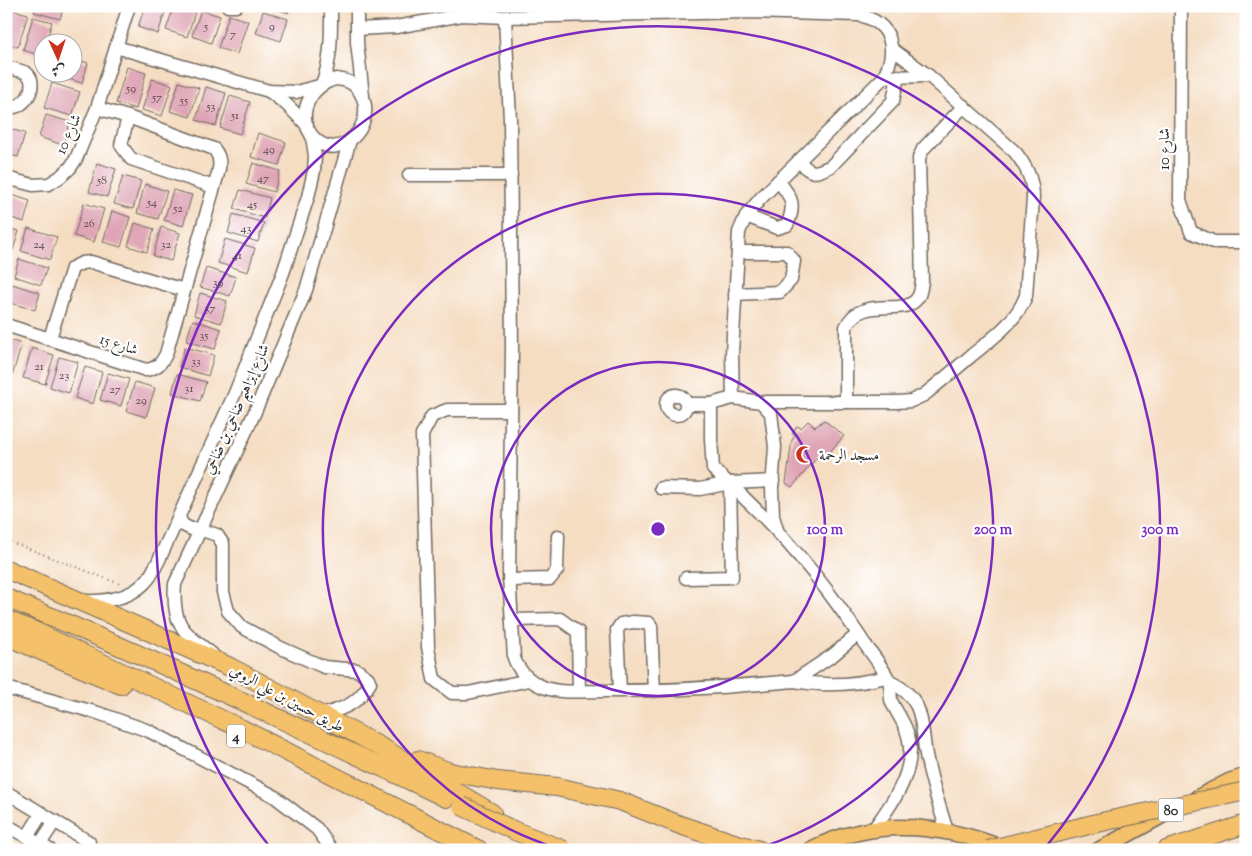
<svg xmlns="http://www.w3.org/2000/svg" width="1252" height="856" viewBox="0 0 1252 856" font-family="'Sorts Mill Goudy',Amiri,serif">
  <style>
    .building { fill: #dfa5b6 }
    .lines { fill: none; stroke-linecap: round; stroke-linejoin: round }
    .minor-casing { stroke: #726960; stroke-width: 15 }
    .major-casing { stroke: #726960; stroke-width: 18 }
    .highway-casing { stroke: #726960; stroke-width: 20 }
    .path { stroke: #726960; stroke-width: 2; stroke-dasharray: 1 4; stroke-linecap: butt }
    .minor { stroke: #fff; stroke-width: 12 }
    .major { stroke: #f4c16a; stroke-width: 15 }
    .highway { stroke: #f4c16a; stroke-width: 18 }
    .highway-bridge-casing { stroke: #726960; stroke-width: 20; stroke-linecap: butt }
    .highway-bridge { stroke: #f4c16a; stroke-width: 18 }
    .ring { fill: none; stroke: #7b2cbf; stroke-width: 2.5 }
    .labels { text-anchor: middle; stroke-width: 4.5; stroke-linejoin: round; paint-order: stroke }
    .number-label { font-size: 12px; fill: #584a4e }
    .shield { fill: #fff; stroke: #6b6b6b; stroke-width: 1 }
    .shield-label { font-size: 14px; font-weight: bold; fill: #2b2b2b }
    .street-label { font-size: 15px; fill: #2b2b2b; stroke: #fff }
    .poi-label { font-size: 15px; fill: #2b2b2b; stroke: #fff; text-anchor: start }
    .centre { fill: #7b2cbf; stroke: #fff; stroke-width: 2.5 }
    .ring-label { font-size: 15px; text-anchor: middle; font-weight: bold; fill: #7b2cbf; stroke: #fff; stroke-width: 4.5; stroke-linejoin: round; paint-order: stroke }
  </style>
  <rect width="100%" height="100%" fill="#fff"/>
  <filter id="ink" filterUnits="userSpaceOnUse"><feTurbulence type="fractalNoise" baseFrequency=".02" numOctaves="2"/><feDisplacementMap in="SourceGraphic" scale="10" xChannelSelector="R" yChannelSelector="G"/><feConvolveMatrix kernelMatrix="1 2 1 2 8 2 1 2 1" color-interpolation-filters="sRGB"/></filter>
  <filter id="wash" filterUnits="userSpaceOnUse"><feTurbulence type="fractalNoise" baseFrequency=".0096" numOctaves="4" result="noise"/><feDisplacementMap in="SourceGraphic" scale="20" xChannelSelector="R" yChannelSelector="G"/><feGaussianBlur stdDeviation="1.12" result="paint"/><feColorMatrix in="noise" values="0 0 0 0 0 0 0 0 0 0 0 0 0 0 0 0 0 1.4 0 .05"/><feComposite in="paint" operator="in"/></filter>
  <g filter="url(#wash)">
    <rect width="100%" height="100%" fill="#f5ddc2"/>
    <g id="blocks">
      <!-- building -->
      <g class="building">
        <polygon points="36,6 64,6 60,19 34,12"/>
        <polygon points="145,6 167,6 158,34 138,27"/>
        <polygon points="174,6 197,6 187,37 166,30"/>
        <polygon points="270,6 290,6 288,13"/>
        <polygon points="6,8 28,14 18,47 6,44"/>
        <polygon points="201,10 220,16 211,43 192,36"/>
        <polygon points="263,11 288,19 281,41 256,33"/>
        <polygon points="229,15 248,21 237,54 218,48"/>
        <polygon points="33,17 52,22 46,42 42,42 42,56 23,50"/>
        <polygon points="72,58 88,63 82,83 58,76 59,72 72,72"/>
        <polygon points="127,67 146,73 136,109 116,103"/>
        <polygon points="152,79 172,85 162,116 142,110"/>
        <polygon points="179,82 199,88 190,117 170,111"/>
        <polygon points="52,83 80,92 72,116 44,108"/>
        <polygon points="206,87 226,93 216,126 196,120"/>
        <polygon points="230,96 250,102 240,134 220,128"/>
        <polygon points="46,115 70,122 63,145 39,137"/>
        <polygon points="6,128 25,133 18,157 6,154"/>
        <polygon points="258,133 286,142 279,165 251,157"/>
        <polygon points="97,163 116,169 107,197 89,192"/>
        <polygon points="253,163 280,171 274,192 246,184"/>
        <polygon points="123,176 141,181 133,209 114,204"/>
        <polygon points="145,184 167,191 158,219 137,213"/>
        <polygon points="173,190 192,195 183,226 164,220"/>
        <polygon points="240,190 270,198 265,218 234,209"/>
        <polygon points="6,193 30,201 24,222 6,216"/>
        <polygon points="84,203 104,209 94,242 74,236"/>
        <polygon points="112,211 130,217 121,247 103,242"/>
        <polygon points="233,214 264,223 258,242 228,233"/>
        <polygon points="135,223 154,229 147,252 128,246"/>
        <polygon points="161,227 180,233 171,261 153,256"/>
        <polygon points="6,228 19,231 13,250 6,248"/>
        <polygon points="28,228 57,237 50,260 21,251"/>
        <polygon points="225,239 255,248 248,272 218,263"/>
        <polygon points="19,259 47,268 41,285 14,276"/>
        <polygon points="206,268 236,277 230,296 200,287"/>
        <polygon points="12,284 40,293 35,310 6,302"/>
        <polygon points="200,293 227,301 221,323 194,315"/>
        <polygon points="193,320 221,329 215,349 186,341"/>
        <polygon points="6,339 22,344 12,376 6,374"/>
        <polygon points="185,347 214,355 208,376 179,367"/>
        <polygon points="32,348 54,355 45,384 23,378"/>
        <polygon points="59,357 78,362 69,393 50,387"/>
        <polygon points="85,367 102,372 93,404 75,398"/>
        <polygon points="108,373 129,379 121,406 100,400"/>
        <polygon points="177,374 206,382 200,401 172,393"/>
        <polygon points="135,382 155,388 146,417 126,411"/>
        <polygon points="824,420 844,436 826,456 821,453 792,487 786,483 792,440 796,434 792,434 797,426 801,428 808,421 815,427"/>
      </g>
    </g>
  </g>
  <g filter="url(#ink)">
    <use href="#blocks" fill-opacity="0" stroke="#726960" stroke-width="1"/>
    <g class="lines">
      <defs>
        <g id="minor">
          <polyline points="228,6 236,6"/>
          <polyline points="357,6 357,42 363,96"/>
          <polyline points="1181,6 1180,200 1191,232 1214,242 1246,242"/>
          <path d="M505 17 510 120 512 347 509 574 514 658C519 672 529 681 543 687 561 694 584 691 603 691 667 691 730 687 794 681 826 687 855 685 886 677"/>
          <path d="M357 29 396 27 462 15 505 17 747 12 859 15C892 23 898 48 884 77L760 199 746 216 739 232 732 353 733 398"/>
          <polyline points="116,47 269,91 296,92 319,86"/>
          <path d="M6 67C12 69 21 70 26 73 39 81 28 111 6 107"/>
          <polyline points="889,77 929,76"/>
          <path d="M336 79C347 80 355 83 361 94 378 123 340 165 314 138 294 116 310 85 336 79Z"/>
          <path d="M322 84C332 59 331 33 331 6"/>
          <polyline points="269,91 286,104 307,125"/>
          <polyline points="128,117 121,145 131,159 214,187"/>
          <path d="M799 161C812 175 814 174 831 166L893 101 898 76"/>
          <polyline points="409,175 511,175"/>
          <polyline points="6,178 33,185 49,184 60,177 70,168 76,159 97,108 129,6"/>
          <path d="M746 216 777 228 787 225C796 205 792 197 778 181"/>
          <polyline points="735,294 780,292 791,280 794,261 787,252 738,252"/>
          <path d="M6 325 146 370C157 368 161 364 166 354L214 187C218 173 224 161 214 149L128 117 97 108"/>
          <polyline points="50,338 72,268 82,263 91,262 184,290"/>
          <circle cx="676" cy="405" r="10"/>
          <path d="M761 402H897L911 401 924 395C940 382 956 369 972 355 993 338 1016 322 1026 296L1033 198C1033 179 1026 166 1015 152L929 76 892 49"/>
          <path d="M846 402V327C861 293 906 319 918 297 921 293 921 286 922 281L919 158 923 149 964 106"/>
          <polyline points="687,404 711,404"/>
          <polyline points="511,410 447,410 432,416 422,435 428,647 434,679 452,693 468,693 529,680"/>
          <polyline points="661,488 700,489 730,483 773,481"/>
          <path d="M179 518 183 525 191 529H199L217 535 223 544V592L228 611 242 627 281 648 324 667 357 670 368 678 370 683C357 705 344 708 322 715"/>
          <path d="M778 533 773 516 772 488 775 447 771 413 761 402 733 398 711 404V439L713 469C769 518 821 577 862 640 870 652 884 668 889 681 892 688 889 696 892 703 901 720 909 729 910 748 911 779 890 806 873 830"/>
          <polyline points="686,578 732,577 730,483"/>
          <polyline points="509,580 550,579 557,570 558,536"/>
          <path d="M83 601C106 602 133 598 148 579 152 574 155 567 158 562L235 393 283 273 308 197 314 171 315 156 312 136"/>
          <polyline points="512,620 560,619 578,632 579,691"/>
          <path d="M212 654C182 631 172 625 175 584L254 414 306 290 350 140"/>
          <polyline points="794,681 833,655 858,634"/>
          <path d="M890 682C930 700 919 731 928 764 933 787 940 809 947 831"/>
          <polyline points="6,688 98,713 149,731 274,796 317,829 332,850"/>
          <polyline points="620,691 617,630 621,624 633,622 649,623 651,626 654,691"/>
          <polyline points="6,792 89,842"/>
          <polyline points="6,825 50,850"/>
          <polyline points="27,837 42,813"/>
          <polyline points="40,844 55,821"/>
        </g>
        <g id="major">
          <polyline points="1197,798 1230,781 1246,776"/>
          <path d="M810 850C874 817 940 823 1005 849"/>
          <polyline points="1099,850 1172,810"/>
        </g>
        <g id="highway">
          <polyline points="6,569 230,667 381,747 492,813"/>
          <path d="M6 598C155 659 301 728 446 798"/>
          <polyline points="6,620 34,631 242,729 479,850"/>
          <polyline points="6,636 121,685"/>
          <polyline points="418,760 450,772 498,781 557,787 620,801 680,825 737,844 759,850"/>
          <polyline points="1166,850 1246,824"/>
        </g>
      </defs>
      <!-- minor casing -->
      <use href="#minor" class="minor-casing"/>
      <!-- major casing -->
      <use href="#major" class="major-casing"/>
      <!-- highway casing -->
      <use href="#highway" class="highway-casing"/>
      <!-- path -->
      <polyline class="path" points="6,540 120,584"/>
      <!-- minor -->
      <use href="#minor" class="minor"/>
      <!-- major -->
      <use href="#major" class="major"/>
      <!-- highway -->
      <use href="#highway" class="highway"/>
      <defs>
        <g id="highway-bridge">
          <polyline points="462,806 515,831 564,850"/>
          <polyline points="988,850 1097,823 1246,791"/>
        </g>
      </defs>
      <!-- highway-bridge casing -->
      <use href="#highway-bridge" class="highway-bridge-casing"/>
      <!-- highway-bridge -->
      <use href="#highway-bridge" class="highway-bridge"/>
    </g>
  </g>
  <!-- distance rings -->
  <g class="ring">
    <circle cx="658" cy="529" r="167"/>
    <path d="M560 849A335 335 0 1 1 756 849"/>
    <path d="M271 848A502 502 0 1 1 1045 848"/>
  </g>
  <!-- icons -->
  <defs>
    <symbol id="mosque-bare" viewBox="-9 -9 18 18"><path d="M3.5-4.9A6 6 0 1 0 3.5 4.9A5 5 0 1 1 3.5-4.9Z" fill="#c8321e" stroke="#fff" stroke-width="2.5" paint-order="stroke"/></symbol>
  </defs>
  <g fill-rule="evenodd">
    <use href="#mosque-bare" x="792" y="442" width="25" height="25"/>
  </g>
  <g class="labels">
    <!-- number labels -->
    <g class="number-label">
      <text x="206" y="30">5</text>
      <text x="272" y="30">9</text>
      <text x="233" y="38">7</text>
      <text x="131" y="92">59</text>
      <text x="157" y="101">57</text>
      <text x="184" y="104">55</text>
      <text x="211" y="110">53</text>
      <text x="235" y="119">51</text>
      <text x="269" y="153">49</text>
      <text x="263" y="182">47</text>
      <text x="102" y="184">58</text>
      <text x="152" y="206">54</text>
      <text x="252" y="208">45</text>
      <text x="178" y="212">52</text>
      <text x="89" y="227">26</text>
      <text x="246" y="232">43</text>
      <text x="39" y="248">24</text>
      <text x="166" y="248">32</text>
      <text x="237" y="259">41</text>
      <text x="218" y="286">39</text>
      <text x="210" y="312">37</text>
      <text x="204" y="339">35</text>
      <text x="196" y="365">33</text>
      <text x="39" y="370">21</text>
      <text x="64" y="379">23</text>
      <text x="189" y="392">31</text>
      <text x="115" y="393">27</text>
      <text x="141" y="404">29</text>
    </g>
    <!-- shield labels -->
    <g class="shield">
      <rect x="227" y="724.5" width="18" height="23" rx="4"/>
      <rect x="1158.5" y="798.5" width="25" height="23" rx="4"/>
    </g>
    <g class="shield-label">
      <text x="236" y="741">4</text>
      <text x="1171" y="815">80</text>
    </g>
    <!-- street labels -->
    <g class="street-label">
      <text transform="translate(68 134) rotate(-66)" y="5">شارع 10</text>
      <text transform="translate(1164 149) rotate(-90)" y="5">شارع 10</text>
      <text transform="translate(119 344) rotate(18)" y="5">شارع 15</text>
      <text transform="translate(236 409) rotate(-66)" y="5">شارع إبراهيم ضاحي بن ضاحي</text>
      <text transform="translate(287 698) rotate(28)" y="5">طريق حسين بن علي الرومي</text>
    </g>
    <!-- poi labels -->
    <g class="poi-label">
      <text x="819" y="460">مسجد الرحمة</text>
    </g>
  </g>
  <circle cx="658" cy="529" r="8" class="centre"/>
  <g class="ring-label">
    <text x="825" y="534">100 m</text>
    <text x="993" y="534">200 m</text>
    <text x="1160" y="534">300 m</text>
  </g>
  <!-- margin -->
  <rect width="1252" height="856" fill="none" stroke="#fff" stroke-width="25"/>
  <!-- north arrow -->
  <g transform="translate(58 58) rotate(177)"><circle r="24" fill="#ffffff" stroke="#aaaaaa"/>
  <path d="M0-4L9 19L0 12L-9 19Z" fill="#c8321e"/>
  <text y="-8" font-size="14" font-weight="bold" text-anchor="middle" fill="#2b2b2b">ش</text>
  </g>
</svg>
